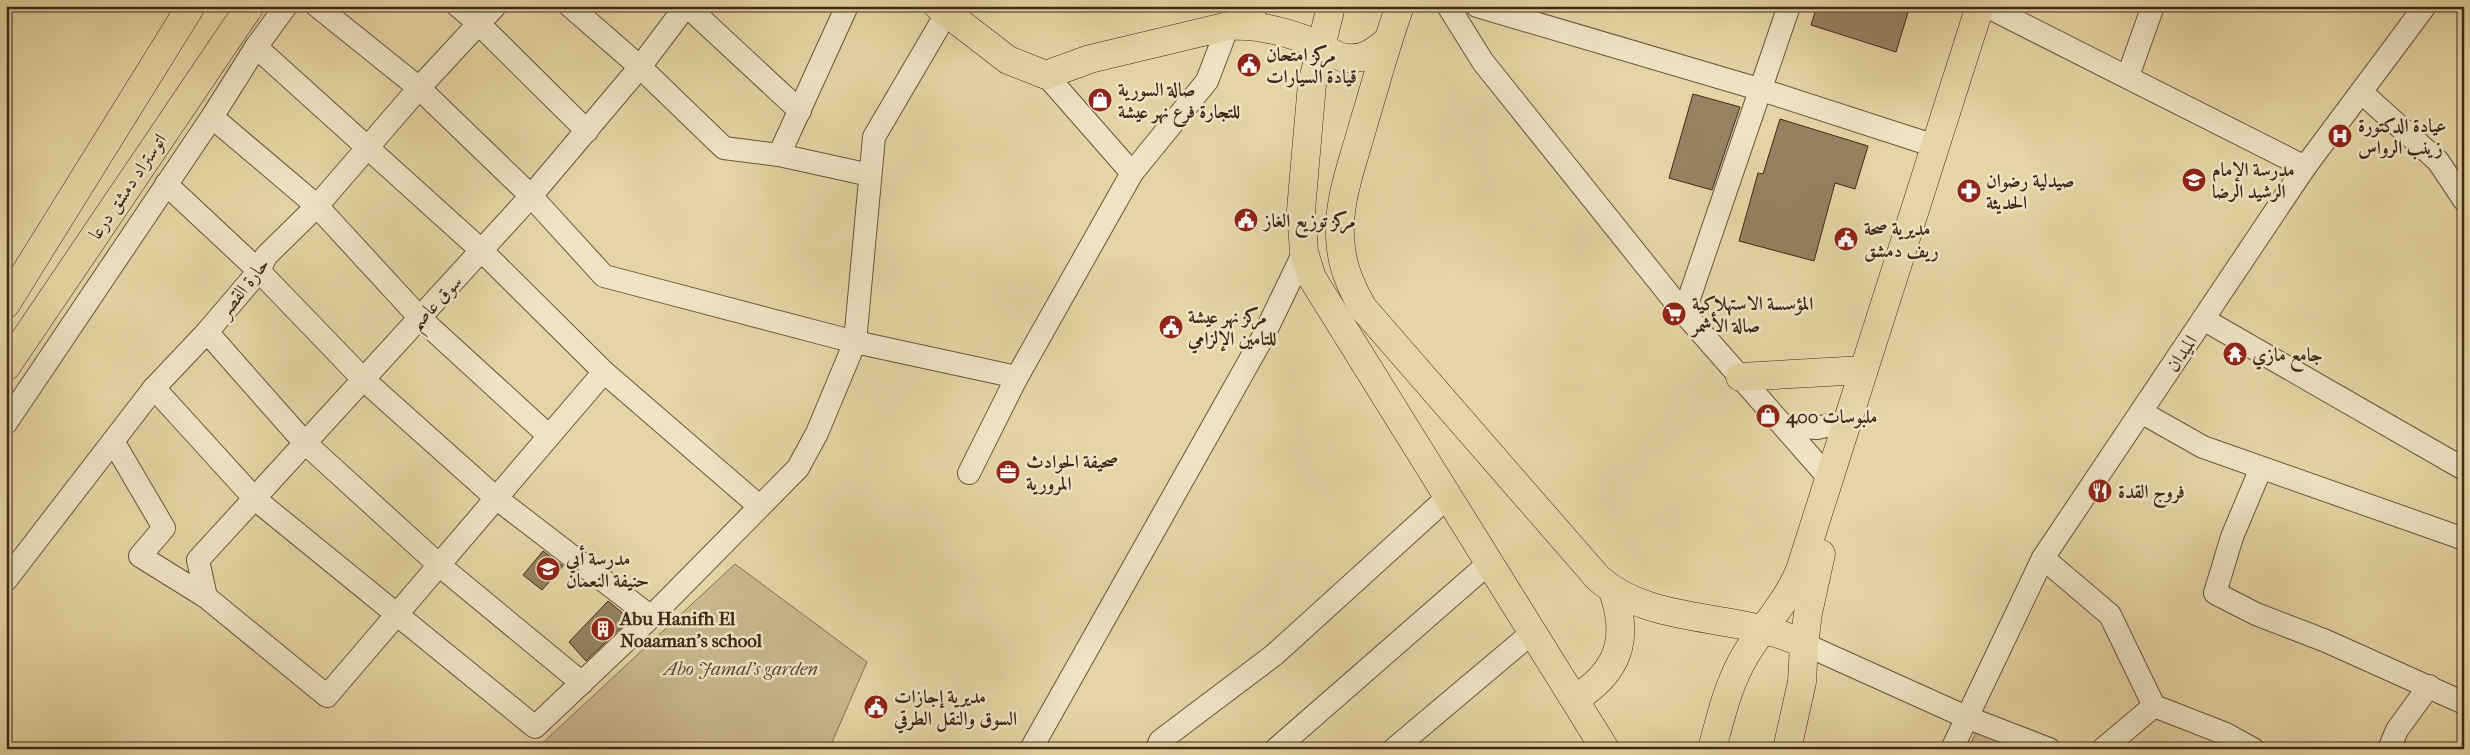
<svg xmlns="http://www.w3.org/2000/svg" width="2470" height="755" viewBox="0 0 2470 755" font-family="'IM FELL French Canon',Amiri,serif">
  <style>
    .green { fill: #c9b88c; stroke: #847052 }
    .building { fill: #958261; stroke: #3f2819 }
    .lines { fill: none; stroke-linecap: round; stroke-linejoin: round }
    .minor-casing { stroke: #68533c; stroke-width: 24 }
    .major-casing { stroke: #3f2819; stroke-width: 29 }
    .highway-casing { stroke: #3f2819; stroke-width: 29 }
    .minor { stroke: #eee4c4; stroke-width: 22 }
    .major { stroke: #e5d5a4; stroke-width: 28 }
    .highway { stroke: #e5d5a4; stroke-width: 28 }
    .labels { text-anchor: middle; stroke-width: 5; stroke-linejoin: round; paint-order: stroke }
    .poi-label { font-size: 19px; font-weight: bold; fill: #3f2819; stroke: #eee4c4; text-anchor: start }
    .street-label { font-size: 19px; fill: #3f2819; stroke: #eee4c4 }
    .park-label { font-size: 19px; font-style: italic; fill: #5b4530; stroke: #eee4c4 }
  </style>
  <rect width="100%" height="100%" fill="#e5d5a4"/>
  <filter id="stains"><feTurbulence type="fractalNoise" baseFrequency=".004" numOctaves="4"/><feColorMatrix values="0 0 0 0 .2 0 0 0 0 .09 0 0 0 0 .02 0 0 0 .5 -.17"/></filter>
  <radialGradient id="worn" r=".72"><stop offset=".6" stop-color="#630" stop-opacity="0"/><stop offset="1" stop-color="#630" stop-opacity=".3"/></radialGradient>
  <!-- green -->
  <g class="green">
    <polygon points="735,564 867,662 829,749 536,749"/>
    <polygon points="1977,729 2031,749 1969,749"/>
  </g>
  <!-- building -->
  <g class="building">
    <polygon points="1817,6 1910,6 1896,52 1811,25"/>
    <polygon points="1693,94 1740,107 1712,190 1669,178"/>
    <polygon points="1780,119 1868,146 1855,189 1835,183 1814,261 1739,241 1758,173 1763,174"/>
    <polygon points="543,551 563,566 542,590 523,575"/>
    <polygon points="608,601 630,619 586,661 569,642"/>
  </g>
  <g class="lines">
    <defs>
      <g id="minor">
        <polyline points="317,6 419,88 531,196 604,276 855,342 1017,377"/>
        <polyline points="458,6 479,24 587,131"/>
        <polyline points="570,6 640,67 724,148 779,155 870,175"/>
        <polyline points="687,6 800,111"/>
        <polyline points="1448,6 1483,62 1684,313 1829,478"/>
        <polyline points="1477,6 1762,90 1935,146"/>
        <polyline points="1994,10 2305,167"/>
        <polyline points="1242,25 1257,6"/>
        <polyline points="256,47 482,251 604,372 759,506"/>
        <polyline points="1046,75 1132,173 1207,81 1228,26"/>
        <polyline points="2128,76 2153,6"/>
        <polyline points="2361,92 2438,161 2464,200"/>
        <polyline points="212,117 317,206 420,318 549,436"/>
        <polyline points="779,155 847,6"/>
        <polyline points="166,184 259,271 364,380 496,498 651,617"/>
        <polyline points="1684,313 1789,6"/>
        <polyline points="2203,319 2464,469"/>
        <polyline points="207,332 304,442 439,565 582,683"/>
        <polyline points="154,388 255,499 535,727 651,617 798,468 817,433 855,342 874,137 946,14"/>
        <polyline points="2141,412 2203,447 2464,539"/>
        <polyline points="6,423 212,117 256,47 286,6"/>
        <polyline points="1784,426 1817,428 1847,421"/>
        <polyline points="113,441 164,528 140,556 206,597 327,696 604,372"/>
        <polyline points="2261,468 2232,537 2215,593 2256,614 2326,641 2464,703"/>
        <polyline points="969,473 1017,377 1132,173"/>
        <polyline points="2043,558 2110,615 2154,706 2103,749"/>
        <polyline points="6,580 154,388 207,332 259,271 266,256 317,206 419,88 495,6"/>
        <polyline points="206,597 198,560 531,196 640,67 686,6"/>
        <polyline points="1804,644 1966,717 2049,749"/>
        <polyline points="2154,706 2226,734 2253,749"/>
        <polyline points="1031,749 1263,337 1304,252"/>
        <polyline points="1157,749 1160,741 1274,655 1448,497"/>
        <polyline points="1276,749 1489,563"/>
        <polyline points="1394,749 1533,632"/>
        <polyline points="1952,749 2043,558 2305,167 2425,6"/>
        <polyline points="2389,749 2397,730 2429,686"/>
      </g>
      <g id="major">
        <path d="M938 6 1008 60 1046 75 1090 59 1228 26C1258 24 1291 33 1319 45 1329 50 1335 57 1347 58 1364 60 1376 51 1388 40"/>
        <polyline points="1331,6 1312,84 1301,210 1304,252 1312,278 1605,749"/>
        <path d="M1400 6C1386 44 1376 83 1364 122 1353 163 1335 205 1341 248 1343 270 1352 289 1363 308L1598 578C1643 618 1708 615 1764 630 1778 633 1791 638 1804 644"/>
        <polyline points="1740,377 1863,370"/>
        <path d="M1575 699C1618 672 1630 640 1613 591"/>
        <path d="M1712 749C1721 716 1728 684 1746 654 1764 625 1787 602 1800 570L1980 6"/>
        <polyline points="1787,749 1802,682 1804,644 1808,613 1821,554"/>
      </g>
      <g id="highway">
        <polyline points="6,304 191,6"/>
        <polyline points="6,367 250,6"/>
      </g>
    </defs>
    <!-- minor casing -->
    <use href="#minor" class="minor-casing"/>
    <!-- major casing -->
    <use href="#major" class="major-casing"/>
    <!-- highway casing -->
    <use href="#highway" class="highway-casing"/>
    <!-- minor -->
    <use href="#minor" class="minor"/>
    <!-- major -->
    <use href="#major" class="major"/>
    <!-- highway -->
    <use href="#highway" class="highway"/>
  </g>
  <!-- icons -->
  <defs>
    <symbol id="civic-disc" viewBox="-11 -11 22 22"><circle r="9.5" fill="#8f2418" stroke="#eee4c4"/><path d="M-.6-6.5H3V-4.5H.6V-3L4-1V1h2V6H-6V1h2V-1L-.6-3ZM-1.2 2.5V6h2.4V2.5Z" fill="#fff"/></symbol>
    <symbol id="shop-disc" viewBox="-11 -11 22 22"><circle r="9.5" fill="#8f2418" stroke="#eee4c4"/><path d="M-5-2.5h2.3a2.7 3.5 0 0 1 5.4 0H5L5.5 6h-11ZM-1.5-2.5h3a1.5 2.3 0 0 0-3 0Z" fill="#fff"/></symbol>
    <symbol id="hospital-disc" viewBox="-11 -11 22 22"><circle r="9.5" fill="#8f2418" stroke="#eee4c4"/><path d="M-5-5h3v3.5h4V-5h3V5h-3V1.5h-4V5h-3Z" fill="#fff"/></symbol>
    <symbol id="school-disc" viewBox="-11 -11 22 22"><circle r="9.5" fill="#8f2418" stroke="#eee4c4"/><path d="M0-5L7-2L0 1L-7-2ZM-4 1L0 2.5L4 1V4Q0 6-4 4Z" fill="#fff"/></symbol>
    <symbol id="pharmacy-disc" viewBox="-11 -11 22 22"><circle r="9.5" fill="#8f2418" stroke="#eee4c4"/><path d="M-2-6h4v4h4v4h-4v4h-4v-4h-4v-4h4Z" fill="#fff"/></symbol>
    <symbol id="supermarket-disc" viewBox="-11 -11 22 22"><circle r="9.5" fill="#8f2418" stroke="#eee4c4"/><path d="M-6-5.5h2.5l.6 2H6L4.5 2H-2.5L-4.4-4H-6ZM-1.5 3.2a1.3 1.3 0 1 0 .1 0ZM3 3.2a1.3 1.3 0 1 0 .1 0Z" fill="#fff"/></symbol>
    <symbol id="temple-disc" viewBox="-11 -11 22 22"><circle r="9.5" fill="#8f2418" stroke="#eee4c4"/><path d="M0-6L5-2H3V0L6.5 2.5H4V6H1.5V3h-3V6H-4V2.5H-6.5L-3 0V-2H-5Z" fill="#fff"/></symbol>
    <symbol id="office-disc" viewBox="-11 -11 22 22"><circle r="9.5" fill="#8f2418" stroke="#eee4c4"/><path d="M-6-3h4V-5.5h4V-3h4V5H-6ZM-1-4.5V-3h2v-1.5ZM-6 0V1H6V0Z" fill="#fff"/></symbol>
    <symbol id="restaurant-disc" viewBox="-11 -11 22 22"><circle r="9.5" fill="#8f2418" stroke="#eee4c4"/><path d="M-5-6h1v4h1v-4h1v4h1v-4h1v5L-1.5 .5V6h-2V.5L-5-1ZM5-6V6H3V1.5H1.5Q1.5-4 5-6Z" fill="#fff"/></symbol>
    <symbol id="building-disc" viewBox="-11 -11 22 22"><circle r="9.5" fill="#8f2418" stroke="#eee4c4"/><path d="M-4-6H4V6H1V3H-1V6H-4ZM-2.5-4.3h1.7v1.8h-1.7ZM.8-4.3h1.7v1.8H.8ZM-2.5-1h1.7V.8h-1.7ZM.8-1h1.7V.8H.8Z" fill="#fff"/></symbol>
  </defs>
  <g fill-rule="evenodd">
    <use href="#civic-disc" x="1235" y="51" width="28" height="28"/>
    <use href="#shop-disc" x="1086" y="86" width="28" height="28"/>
    <use href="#hospital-disc" x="2326" y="122" width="28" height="28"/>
    <use href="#school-disc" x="2180" y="166" width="28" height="28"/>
    <use href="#pharmacy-disc" x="1955" y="177" width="28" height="28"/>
    <use href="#civic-disc" x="1232" y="206" width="28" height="28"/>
    <use href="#civic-disc" x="1832" y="225" width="28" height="28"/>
    <use href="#supermarket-disc" x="1660" y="300" width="28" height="28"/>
    <use href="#civic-disc" x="1157" y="313" width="28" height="28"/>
    <use href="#temple-disc" x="2221" y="340" width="28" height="28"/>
    <use href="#shop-disc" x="1754" y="402" width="28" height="28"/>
    <use href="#office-disc" x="994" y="458" width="28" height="28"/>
    <use href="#restaurant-disc" x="2086" y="477" width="28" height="28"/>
    <use href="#school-disc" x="534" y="555" width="28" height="28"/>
    <use href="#building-disc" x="589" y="615" width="28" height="28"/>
    <use href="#civic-disc" x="862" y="693" width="28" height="28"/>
  </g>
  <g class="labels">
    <!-- poi labels -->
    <g class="poi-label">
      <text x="1266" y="61">مركز امتحان<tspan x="1266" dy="22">قيادة السيارات</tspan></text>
      <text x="1118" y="96">صالة السورية<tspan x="1118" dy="22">للتجارة فرع نهر عيشة</tspan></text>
      <text x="2358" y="132">عيادة الدكتورة<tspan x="2358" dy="22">زينب الرواس</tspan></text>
      <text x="2212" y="176">مدرسة الإمام<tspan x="2212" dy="22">الرشيد الرضا</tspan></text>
      <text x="1986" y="187">صيدلية رضوان<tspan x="1986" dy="22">الحديثة</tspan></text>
      <text x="1264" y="227">مركز توزيع الغاز</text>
      <text x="1864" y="235">مديرية صحة<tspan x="1864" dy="22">ريف دمشق</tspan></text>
      <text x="1692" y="310">المؤسسة الاستهلاكية<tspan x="1692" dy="22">صالة الأشمر</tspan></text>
      <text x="1188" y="323">مركز نهر عيشة<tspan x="1188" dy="22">للتامين الإلزامي</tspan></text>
      <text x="2252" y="361">جامع مازي</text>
      <text x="1786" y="423">ملبوسات 400</text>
      <text x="1026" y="468">صحيفة الحوادث<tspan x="1026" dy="22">المرورية</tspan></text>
      <text x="2118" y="498">فروج القدة</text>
      <text x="566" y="565">مدرسة أبي<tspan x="566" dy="22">حنيفة النعمان</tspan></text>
      <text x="620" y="625">Abu Hanifh El<tspan x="620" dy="22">Noaaman's school</tspan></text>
      <text x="894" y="703">مديرية إجازات<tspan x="894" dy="22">السوق والنقل الطرقي</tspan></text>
    </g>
    <!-- street labels -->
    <g class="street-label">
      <text transform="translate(127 186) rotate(-56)" y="7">اتوستراد دمشق درعا</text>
      <text transform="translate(243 287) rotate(-52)" y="7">حارة القصر</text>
      <text transform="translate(435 302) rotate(-47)" y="7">سوق عاصم</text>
      <text transform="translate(2181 353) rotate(-56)" y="7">الميدان</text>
    </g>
    <!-- park labels -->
    <g class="park-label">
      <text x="741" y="675">Abo Jamal's garden</text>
    </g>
  </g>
  <!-- margin -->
  <rect width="2470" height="755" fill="none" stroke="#e5d5a4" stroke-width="25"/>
  <rect x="8" y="8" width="2455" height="740" fill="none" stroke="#3f2819" stroke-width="2.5"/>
  <rect x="12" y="12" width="2445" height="730" fill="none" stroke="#3f2819"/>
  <rect width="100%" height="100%" filter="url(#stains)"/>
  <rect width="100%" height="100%" fill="url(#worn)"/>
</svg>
